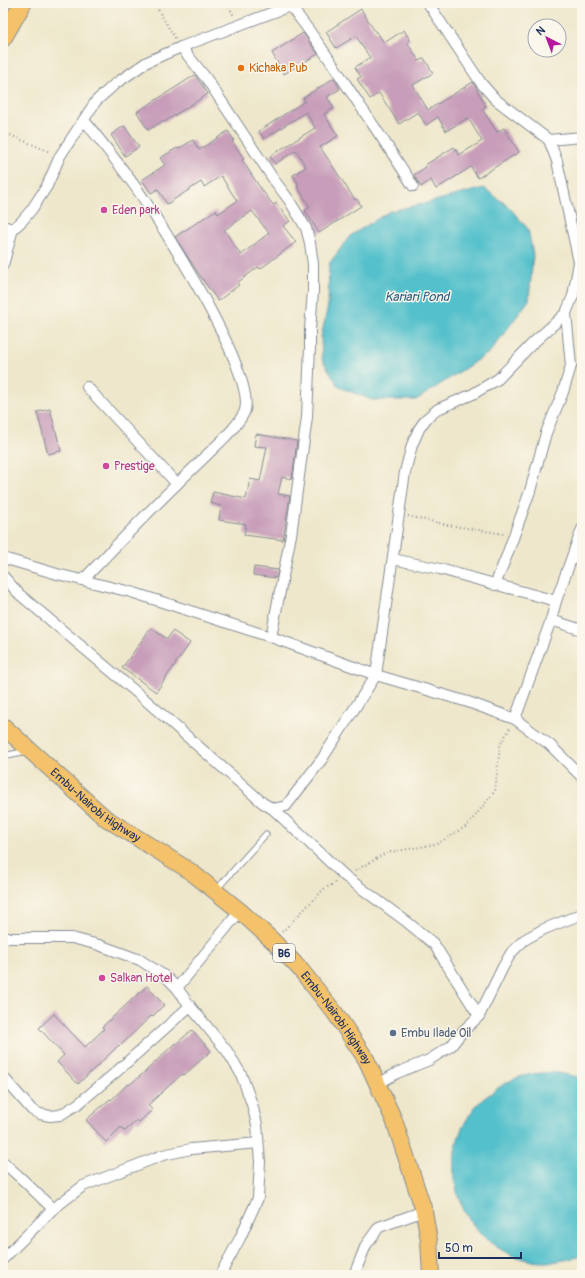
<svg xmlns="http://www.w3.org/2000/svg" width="585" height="1278" viewBox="0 0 585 1278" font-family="Pangolin,sans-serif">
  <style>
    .water { fill: #53c0cb; stroke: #377894 }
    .building { fill: #c79db9; fill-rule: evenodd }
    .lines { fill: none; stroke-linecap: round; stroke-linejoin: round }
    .service-casing { stroke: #848b94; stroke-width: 7 }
    .minor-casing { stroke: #848b94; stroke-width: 12 }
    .primary-casing { stroke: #848b94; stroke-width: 18 }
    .trunk-casing { stroke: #848b94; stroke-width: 19 }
    .path { stroke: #848b94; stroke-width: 2; stroke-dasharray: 1 3; stroke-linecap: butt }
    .service { stroke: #fff; stroke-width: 5 }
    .minor { stroke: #fff; stroke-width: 10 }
    .primary { stroke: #f4c26a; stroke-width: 16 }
    .trunk { stroke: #f4c26a; stroke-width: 17 }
    .food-dot { fill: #e8710a; stroke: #fbf7ec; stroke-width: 1.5 }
    .hotel-dot { fill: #d1479c; stroke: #fbf7ec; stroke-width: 1.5 }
    .service-dot { fill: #5c6f8a; stroke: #fbf7ec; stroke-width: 1.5 }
    .labels { text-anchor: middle; stroke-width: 3; stroke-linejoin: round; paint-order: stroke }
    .shield { fill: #fbf7ec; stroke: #5e6b89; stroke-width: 1 }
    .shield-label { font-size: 11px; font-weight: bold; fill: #1b2f5e }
    .food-label { font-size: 12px; fill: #c56008; stroke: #fbf7ec; text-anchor: start }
    .hotel-label { font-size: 12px; fill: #b23c85; stroke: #fbf7ec; text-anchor: start }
    .street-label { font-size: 12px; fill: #1b2f5e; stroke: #fbf7ec }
    .service-label { font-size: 12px; fill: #4e5e75; stroke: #fbf7ec; text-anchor: start }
    .water-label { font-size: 13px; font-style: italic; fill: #2c5a7f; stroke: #fbf7ec }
  </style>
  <rect width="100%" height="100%" fill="#fbf7ec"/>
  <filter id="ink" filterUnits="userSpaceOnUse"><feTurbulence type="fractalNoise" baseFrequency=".025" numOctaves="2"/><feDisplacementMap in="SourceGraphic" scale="8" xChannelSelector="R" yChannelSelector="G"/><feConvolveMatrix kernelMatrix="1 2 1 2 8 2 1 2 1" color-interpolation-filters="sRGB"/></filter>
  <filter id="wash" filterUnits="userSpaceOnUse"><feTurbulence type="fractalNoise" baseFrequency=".012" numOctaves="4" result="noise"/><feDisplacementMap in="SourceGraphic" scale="16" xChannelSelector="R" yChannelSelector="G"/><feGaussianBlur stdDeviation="0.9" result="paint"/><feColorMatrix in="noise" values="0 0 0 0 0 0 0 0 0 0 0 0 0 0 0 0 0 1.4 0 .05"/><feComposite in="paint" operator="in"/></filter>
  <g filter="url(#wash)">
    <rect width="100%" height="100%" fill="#eee7cb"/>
    <!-- water -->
    <g class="water">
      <polygon points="484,188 509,207 528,229 533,255 529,300 490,352 416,400 372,400 339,387 322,359 321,337 328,306 329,264 350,236 390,211 427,203"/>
      <path d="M554 1072 582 1078V1256C564 1260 546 1265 528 1260 464 1246 433 1171 469 1116 472 1112 474 1107 478 1104 481 1100 486 1097 490 1094 500 1086 514 1077 527 1075 536 1073 545 1073 554 1072Z"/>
    </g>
    <g id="blocks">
      <!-- building -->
      <g class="building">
        <polygon points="361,9 376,33 377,32 384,43 404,30 410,40 407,42 419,61 424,58 433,73 413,85 428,110 473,82 486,106 482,109 497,132 504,128 519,152 478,178 471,167 436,189 431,180 421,187 414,175 426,167 425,165 454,147 459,155 482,141 468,118 446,131 438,117 426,125 418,112 399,124 379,93 370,99 357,79 361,77 355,67 370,58 356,36 336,48 326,32"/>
        <polygon points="303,33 318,54 284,74 272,53"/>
        <polygon points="195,75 208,94 164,122 163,121 148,130 137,112"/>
        <polygon points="334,78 340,89 327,97 334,108 324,114 338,136 320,147 355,200 357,199 361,206 319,233 305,210 310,207 297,186 299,185 293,175 306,167 296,150 275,164 270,156 315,128 306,112 264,139 259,131 305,101 303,98"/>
        <polygon points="124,126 139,147 125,156 111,135"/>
        <path d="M228 131 234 140 232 141 244 159 242 160 259 186 273 205 276 203 290 221 283 226 296 242 260 269 258 267 237 283 239 285 218 301 198 273 175 237 216 210 218 214 237 201 221 176 204 187 201 182 167 204 158 189 151 193 142 180 165 165 160 158 177 148 178 149 193 140 199 150ZM252 211 269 233 241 255 224 230Z"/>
        <polygon points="50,409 61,451 48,454 37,412"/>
        <polygon points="256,434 297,441 292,479 282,477 278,494 290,496 283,540 244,535 246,524 219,520 221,506 210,503 213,492 246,499 250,479 260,481 267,447 254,446"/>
        <polygon points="254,567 278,570 276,578 253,575"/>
        <polygon points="151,628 167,639 173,631 190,643 156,692 122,668"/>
        <polygon points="147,986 164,1005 152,1017 151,1016 120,1046 119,1045 78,1084 57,1062 64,1055 39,1028 54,1014 85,1047 104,1029 102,1027"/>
        <polygon points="192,1030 211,1051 184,1075 182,1074 148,1105 152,1110 139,1122 137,1120 125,1131 121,1127 106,1142 86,1120 110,1099 111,1100 128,1084 129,1085 145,1072 175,1043 176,1044"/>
      </g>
    </g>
  </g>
  <g filter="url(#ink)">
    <use href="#blocks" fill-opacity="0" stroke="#848b94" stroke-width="1"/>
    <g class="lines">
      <defs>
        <g id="service">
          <polyline points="3,756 27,751"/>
          <polyline points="216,890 266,834"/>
        </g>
        <g id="minor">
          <path d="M290 6C316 37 337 71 359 104 377 131 396 158 413 186"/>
          <polyline points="181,47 206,78 274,180 289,200 306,228 310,243 313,264 313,291 310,329 310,347 307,417 291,535 271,637"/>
          <polyline points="549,140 582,137"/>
          <polyline points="3,226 13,229 22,221 32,209 47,186 60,156 96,101 115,84 147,62 181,47 298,3"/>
          <polyline points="3,265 13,229"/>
          <polyline points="87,387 177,484"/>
          <polyline points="3,558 57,574 131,592 271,637 376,675 468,702 515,719 550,745 582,777"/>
          <polyline points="393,559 440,569 556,601"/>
          <polyline points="3,576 19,594 142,697 263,803 273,809 286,806 296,793 322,759 376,675 405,472 412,445 419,429 426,419 438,409 473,394 498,379 532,344 566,313 573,296 579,262 557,161 549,140 495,99 481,83 428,3"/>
          <path d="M83 580C114 548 144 516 176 485 189 472 202 460 215 447 226 437 237 426 244 413 260 381 170 239 149 207 130 177 107 149 84 120"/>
          <polyline points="495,585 507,555 530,491 546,433 563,392 571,366 566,313"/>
          <polyline points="551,620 582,630"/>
          <polyline points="515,719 551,620 556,601 582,529"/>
          <polyline points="273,809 346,877 407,922 434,944 479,1016"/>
          <polyline points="3,938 72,938 99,945 140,960 166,977 177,988 190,1006 227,1051 241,1074 252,1104 257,1125 260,1162 258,1198 240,1238 220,1275"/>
          <polyline points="177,988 240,911"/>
          <polyline points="3,1077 32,1110 40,1114 50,1116 60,1115 78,1104 115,1073 190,1006"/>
          <polyline points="378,1084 397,1073 429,1060 451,1046 463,1031 479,1016 503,967 511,953 524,940 544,929 582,914"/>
          <polyline points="3,1162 23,1180 53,1209"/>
          <polyline points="3,1259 53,1209 83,1186 163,1155 191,1149 258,1143"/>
          <polyline points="354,1275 366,1245 379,1227 424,1211"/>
        </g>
        <g id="primary">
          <path id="s1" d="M3 726 104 817 190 871 240 911 273 941 300 969 335 1013 366 1059 394 1120 424 1211 429 1241 431 1275"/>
        </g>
        <polyline id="trunk" points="3,38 23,3"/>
      </defs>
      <!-- service casing -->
      <use href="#service" class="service-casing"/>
      <!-- minor casing -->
      <use href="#minor" class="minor-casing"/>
      <!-- primary casing -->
      <use href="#primary" class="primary-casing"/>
      <!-- trunk casing -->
      <use href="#trunk" class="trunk-casing"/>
      <!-- path -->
      <g class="path">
        <polyline points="154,3 175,38"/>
        <polyline points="227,3 234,16"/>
        <polyline points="3,132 50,152"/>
        <polyline points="408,516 448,525 504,534"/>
        <polyline points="355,871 386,853 437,844 467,826 495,791 500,745 510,728"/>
        <polyline points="282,932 324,889 336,882"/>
      </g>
      <!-- service -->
      <use href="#service" class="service"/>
      <!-- minor -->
      <use href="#minor" class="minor"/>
      <!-- primary -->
      <use href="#primary" class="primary"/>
      <!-- trunk -->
      <use href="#trunk" class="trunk"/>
    </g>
  </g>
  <!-- markers -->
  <circle class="food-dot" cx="241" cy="68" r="4"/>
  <g class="hotel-dot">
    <circle cx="104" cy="210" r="4"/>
    <circle cx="106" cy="466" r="4"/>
    <circle cx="102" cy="978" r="4"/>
  </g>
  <circle class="service-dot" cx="393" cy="1033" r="4"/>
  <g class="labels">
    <!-- shield labels -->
    <rect class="shield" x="273" y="944" width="22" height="18" rx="3"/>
    <g class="shield-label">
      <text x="284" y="957">B6</text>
    </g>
    <!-- food labels -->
    <g class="food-label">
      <text x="249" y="72">Kichaka Pub</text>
    </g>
    <!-- hotel labels -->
    <g class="hotel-label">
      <text x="112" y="214">Eden park</text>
      <text x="114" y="470">Prestige</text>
      <text x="110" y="982">Salkan Hotel</text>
    </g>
    <!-- street labels -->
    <g class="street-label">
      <text dy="4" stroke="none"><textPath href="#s1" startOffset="122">Embu-Nairobi Highway</textPath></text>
      <text dy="4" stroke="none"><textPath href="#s1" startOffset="446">Embu-Nairobi Highway</textPath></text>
    </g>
    <!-- service labels -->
    <g class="service-label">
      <text x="401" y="1037">Embu Ilade Oil</text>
    </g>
    <!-- water labels -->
    <g class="water-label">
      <text x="417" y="301">Kariari Pond</text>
    </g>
  </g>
  <!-- margin -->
  <rect width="585" height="1278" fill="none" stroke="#fbf7ec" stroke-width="16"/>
  <!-- north arrow -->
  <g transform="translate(547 38) rotate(318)"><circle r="19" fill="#fbf7ec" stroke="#a1a7b3"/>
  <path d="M0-3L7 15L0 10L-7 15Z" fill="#b5179e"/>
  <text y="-6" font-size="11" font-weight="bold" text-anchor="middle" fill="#1b2f5e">N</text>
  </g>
  <!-- scale -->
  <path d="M439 1252v6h82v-6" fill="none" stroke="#1b2f5e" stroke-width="2"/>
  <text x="445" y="1252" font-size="12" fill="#1b2f5e" stroke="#fbf7ec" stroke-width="3" paint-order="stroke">50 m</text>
</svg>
